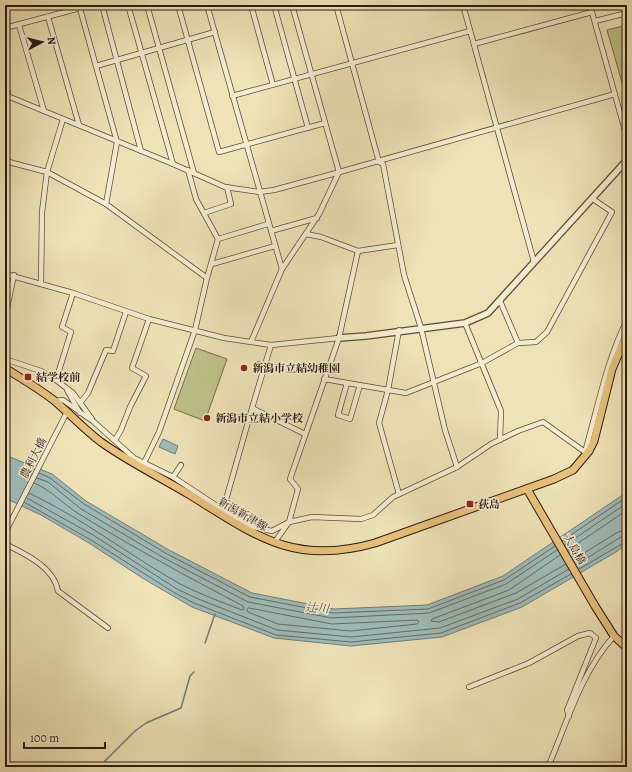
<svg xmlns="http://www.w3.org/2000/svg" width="632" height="772" viewBox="0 0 632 772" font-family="Alegreya,'Noto Serif JP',serif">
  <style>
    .green { fill: #bec28a; stroke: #766e4d }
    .water { fill: #9ebbb9; stroke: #717b75 }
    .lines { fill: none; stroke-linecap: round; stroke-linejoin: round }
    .shore { stroke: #666a64; stroke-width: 1 }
    .stream { stroke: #717b75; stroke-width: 1.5 }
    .minor-casing { stroke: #5d4c3a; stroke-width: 6 }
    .tertiary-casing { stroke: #5d4c3a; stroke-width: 8 }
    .primary-casing { stroke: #2d1a10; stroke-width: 9 }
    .minor { stroke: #f4ecd0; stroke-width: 4.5 }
    .tertiary { stroke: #f4ecd0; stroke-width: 5.5 }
    .primary { stroke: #e7c17b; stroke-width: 7 }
    .poi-dot { fill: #8f2418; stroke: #f4ecd0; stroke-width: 1.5 }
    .labels { text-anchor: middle; stroke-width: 3; stroke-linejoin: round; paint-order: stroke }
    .poi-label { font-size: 11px; font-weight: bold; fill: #2d1a10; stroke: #f4ecd0; text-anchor: start }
    .street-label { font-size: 11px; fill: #2d1a10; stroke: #f4ecd0 }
    .water-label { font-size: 12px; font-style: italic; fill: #55524b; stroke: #f4ecd0 }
  </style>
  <rect width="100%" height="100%" fill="#eee2b6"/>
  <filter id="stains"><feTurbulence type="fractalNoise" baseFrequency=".005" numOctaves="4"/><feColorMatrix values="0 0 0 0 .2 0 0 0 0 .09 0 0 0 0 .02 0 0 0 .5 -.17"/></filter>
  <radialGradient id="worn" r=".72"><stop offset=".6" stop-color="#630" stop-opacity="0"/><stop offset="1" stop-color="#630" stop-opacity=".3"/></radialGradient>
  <!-- green -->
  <g class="green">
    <polygon points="627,25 627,100 607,30"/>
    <polygon points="196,348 227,359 205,421 174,409"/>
  </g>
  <!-- water -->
  <g class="water">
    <circle cx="258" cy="366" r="4.5"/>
    <polygon points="163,439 178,446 175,454 159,447"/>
    <polygon points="5,455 52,474 86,501 169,550 252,593 334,609 427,605 503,576 627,492 627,544 616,552 522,607 442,637 351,646 274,638 192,607 144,579 89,543 41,515 5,498"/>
  </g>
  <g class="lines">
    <!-- shore -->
    <g class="shore">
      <polyline points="39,473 50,478 84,504 167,554 250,597 333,613 428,609 504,580 555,546"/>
      <polyline points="37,478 48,482 81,509 164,558 248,602 332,618 429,613 506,584 557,550"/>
      <path d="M29 493C82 518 129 555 180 584 200 594 221 602 242 610L244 609 243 606C188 577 132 547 79 514 63 504 51 490 34 483"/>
      <polyline points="27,498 93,535 177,589 196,598 277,630 351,637 440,628 518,599 569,569"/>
      <polyline points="24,502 91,540 175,593 194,603 276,635 351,642 441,633 520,603 571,574"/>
      <polyline points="562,541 627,497"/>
      <polyline points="565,545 627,503"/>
      <polyline points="568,550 627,510"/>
      <polyline points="560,555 509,590 432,619 431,621 439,622 516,593 566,564"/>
      <polyline points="573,560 618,532 627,530"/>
      <polyline points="576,565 621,537 627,536"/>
      <polyline points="579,569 627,541"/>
      <polygon points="249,608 332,624 417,620 419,622 417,624 351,631 278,624 248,612 247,610"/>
    </g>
    <!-- stream -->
    <g class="stream">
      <polyline points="205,643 215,614"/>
      <polyline points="99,767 135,731 146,723 181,708 190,676 194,672"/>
    </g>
    <defs>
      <g id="minor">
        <polyline points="79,5 117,142 106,204"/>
        <polyline points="102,5 141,151"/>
        <polyline points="128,5 173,164"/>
        <polyline points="147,5 194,173"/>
        <polyline points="178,5 219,152 325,123"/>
        <polyline points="207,5 282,269"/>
        <polyline points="251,5 273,85"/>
        <polyline points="274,5 308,128"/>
        <polyline points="336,5 379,162 383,164 404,275 421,328 445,430 457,467"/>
        <polyline points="463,5 534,262"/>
        <polyline points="590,5 627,138"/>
        <polyline points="48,17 79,125"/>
        <polyline points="595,21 627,13"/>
        <polyline points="19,25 44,111"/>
        <polyline points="5,28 80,8"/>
        <polyline points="474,44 592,12"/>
        <polyline points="96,66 215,32"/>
        <polyline points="5,82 9,97"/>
        <polyline points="5,95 173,164 225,187 259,192 274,190 329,175 615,94"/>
        <polyline points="232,96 470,31"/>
        <polyline points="5,161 47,172 106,204 207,278"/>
        <polyline points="204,213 231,204 227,187"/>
        <polyline points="271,231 317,218"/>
        <polyline points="306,234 321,237 358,251 398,245"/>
        <polyline points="218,239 268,224"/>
        <polyline points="212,264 275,246"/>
        <polyline points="5,274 73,293 149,319 224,338 271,345 339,338"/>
        <polyline points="41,284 42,212 47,172 63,119"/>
        <polyline points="73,293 62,327 71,332 56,380 73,393 92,419"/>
        <polyline points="500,301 518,343"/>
        <polyline points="5,318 14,275"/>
        <polyline points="465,323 501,411 500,440"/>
        <polyline points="399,330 388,390 379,423 399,494"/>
        <polyline points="251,342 282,269 319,214 339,172 292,5"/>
        <polyline points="271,345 252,408 305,434"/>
        <polyline points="5,359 41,371 56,380"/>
        <polyline points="324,379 406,393 482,363 518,343 536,342 547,332 612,212 593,199"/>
        <polyline points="347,383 338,415 350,419 360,385"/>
        <polyline points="67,390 80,413"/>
        <polyline points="55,401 63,400 94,422 134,458 173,477 223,510 253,527 272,531 289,522 312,517 361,519 373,515 393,497 457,467 491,444 518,431 543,422 585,452 589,451"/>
        <polyline points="80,403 88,393 106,350 113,351 126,312"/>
        <polyline points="115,440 121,430 130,407 146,376 132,368 149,319"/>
        <path d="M585 452C598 407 606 362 627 320"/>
        <polyline points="146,464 144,463 159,432 195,330 207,278 218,239 196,199 188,170"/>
        <polyline points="173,477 181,465"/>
        <polyline points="223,510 252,408"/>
        <polyline points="5,533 67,412"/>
        <polyline points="274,543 289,522 298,489 290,479 339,338 358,251"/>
        <path d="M5 544C25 554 54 567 58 591L108 628"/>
        <polyline points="469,687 529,663 578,636 590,633 596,638 567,710 569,716"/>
        <path d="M548 767C567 723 581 672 614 636"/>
      </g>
      <polyline id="tertiary" points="339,338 366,336 465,323 488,313 627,160"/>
      <g id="primary">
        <path d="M5 368C22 379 40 389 56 402 71 415 85 430 101 442 129 462 160 477 190 495 256 536 294 566 375 543L554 479 573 470 589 451 594 441 612 369 627 334"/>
        <polyline points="527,489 595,606 614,636 627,648"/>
      </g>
    </defs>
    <!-- minor casing -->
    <use href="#minor" class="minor-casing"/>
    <!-- tertiary casing -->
    <use href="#tertiary" class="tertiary-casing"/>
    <!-- primary casing -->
    <use href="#primary" class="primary-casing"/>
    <!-- minor -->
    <use href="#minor" class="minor"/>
    <!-- tertiary -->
    <use href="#tertiary" class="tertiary"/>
    <!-- primary -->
    <use href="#primary" class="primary"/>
  </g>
  <!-- markers -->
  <g class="poi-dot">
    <circle cx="244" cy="368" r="4"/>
    <rect x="24" y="373" width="8" height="8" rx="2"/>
    <circle cx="207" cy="418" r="4"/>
    <rect x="466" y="500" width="8" height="8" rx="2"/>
  </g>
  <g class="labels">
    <!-- poi labels -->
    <g class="poi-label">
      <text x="252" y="372">新潟市立結幼稚園</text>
      <text x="36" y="381">結学校前</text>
      <text x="215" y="422">新潟市立結小学校</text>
      <text x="478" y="508">荻島</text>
    </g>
    <!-- street labels -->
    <g class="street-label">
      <text transform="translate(33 458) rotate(-63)" y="4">農利大橋</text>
      <text transform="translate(243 514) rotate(30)" y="4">新潟新津線</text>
      <text transform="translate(575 549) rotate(60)" y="4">大島橋</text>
    </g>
    <!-- water labels -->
    <g class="water-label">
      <text transform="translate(317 608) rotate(5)" y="4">辻川</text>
    </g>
  </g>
  <!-- margin -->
  <rect width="632" height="772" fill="none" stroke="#eee2b6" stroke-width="20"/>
  <rect x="6" y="6" width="620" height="760" fill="none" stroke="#2d1a10" stroke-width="2"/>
  <rect x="10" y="10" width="612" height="752" fill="none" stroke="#2d1a10"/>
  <!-- north arrow -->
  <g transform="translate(42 42) rotate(83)" stroke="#f4ecd0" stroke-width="3" paint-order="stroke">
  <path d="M0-3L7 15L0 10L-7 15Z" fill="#2d1a10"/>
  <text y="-6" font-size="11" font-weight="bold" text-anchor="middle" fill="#2d1a10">N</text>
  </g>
  <!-- scale -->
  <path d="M24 742v6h81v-6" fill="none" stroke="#2d1a10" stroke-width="2"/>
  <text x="30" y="742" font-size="12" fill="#2d1a10" stroke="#f4ecd0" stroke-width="3" paint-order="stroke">100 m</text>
  <rect width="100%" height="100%" filter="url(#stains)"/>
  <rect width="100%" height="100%" fill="url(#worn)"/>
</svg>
